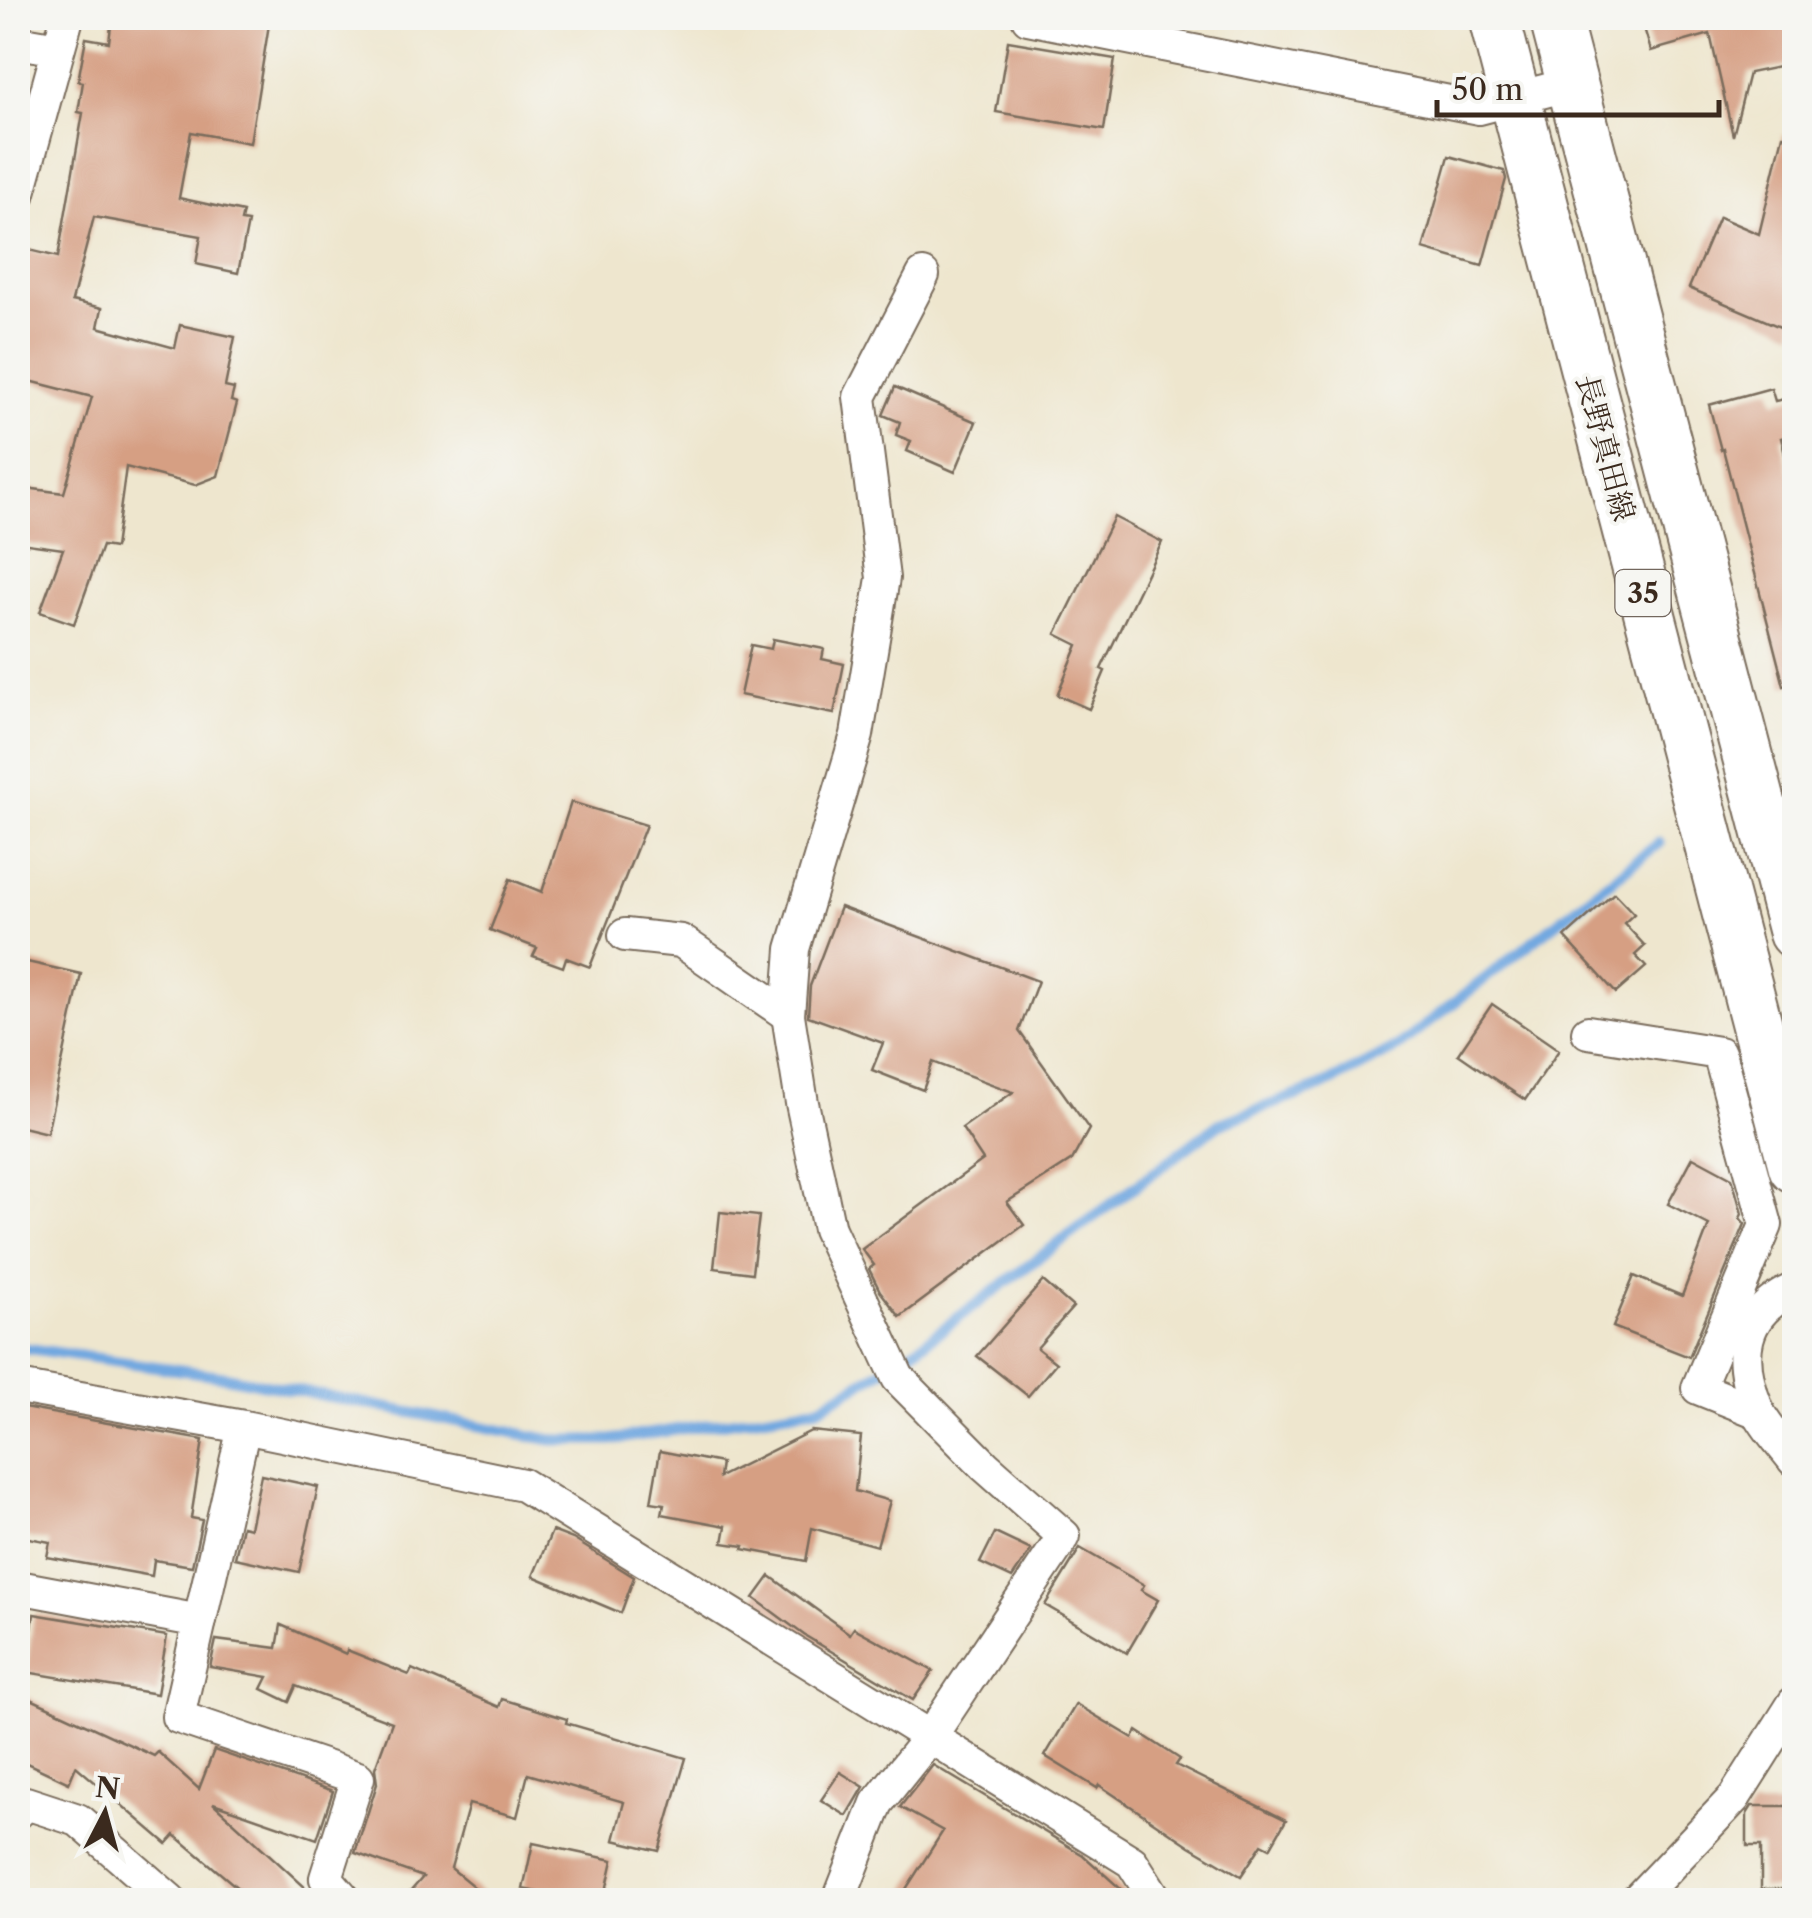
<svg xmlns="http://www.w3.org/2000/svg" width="1812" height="1918" viewBox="0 0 1812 1918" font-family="'Libre Caslon Text','Noto Serif JP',serif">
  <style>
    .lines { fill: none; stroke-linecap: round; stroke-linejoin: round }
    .stream { stroke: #72a8e0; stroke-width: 11 }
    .building { fill: #d69f83 }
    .minor-casing { stroke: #7a6c5c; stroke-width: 36 }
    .primary-casing { stroke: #7a6c5c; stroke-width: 54 }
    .minor { stroke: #fff; stroke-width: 32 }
    .primary { stroke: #fff; stroke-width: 50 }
    .labels { text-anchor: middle; stroke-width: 8; stroke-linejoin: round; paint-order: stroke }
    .shield { fill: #f6f6f2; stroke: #73675e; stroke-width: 2.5 }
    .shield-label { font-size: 28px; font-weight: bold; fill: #3b2a1e }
    .street-label { font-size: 30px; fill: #3b2a1e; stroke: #f6f6f2 }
  </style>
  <rect width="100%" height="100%" fill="#f6f6f2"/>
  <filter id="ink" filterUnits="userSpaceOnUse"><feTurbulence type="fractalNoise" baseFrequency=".01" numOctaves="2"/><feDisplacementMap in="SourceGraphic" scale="20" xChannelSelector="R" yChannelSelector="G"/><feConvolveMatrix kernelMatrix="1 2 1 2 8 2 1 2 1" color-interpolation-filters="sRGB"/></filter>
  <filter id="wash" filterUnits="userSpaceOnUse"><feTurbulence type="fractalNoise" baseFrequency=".0048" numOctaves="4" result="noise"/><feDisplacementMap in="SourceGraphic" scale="40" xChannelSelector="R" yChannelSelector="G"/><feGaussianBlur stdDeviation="2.25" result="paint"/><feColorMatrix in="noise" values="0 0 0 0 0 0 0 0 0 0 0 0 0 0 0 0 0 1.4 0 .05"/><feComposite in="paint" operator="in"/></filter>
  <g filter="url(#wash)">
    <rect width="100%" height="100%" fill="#eee6ce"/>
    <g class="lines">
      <!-- stream -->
      <polyline class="stream" points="18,1347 223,1376 552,1440 611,1440 820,1407 905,1357 1219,1124 1322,1086 1396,1048 1659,843"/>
    </g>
    <g id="blocks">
      <!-- building -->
      <g class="building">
        <polygon points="112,18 270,18 250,143 191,132 179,198 243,212 241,221 248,222 238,273 196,264 201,236 94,217 72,301 102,308 98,327 175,348 180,325 235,337 225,387 234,389 231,401 237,403 218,476 195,485 126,467 115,548 102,546 74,624 40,612 63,549 20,543 18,487 64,493 92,397 18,378 18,279 25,249 58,257 83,113 78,112 83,82 78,81 86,38 109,42"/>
        <polygon points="1641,18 1794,18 1794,64 1749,73 1733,136 1710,34 1651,51"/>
        <polygon points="1008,41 1115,59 1104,130 996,112"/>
        <polygon points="1783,135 1794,136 1794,333 1689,288 1719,217 1759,234"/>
        <polygon points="1449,156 1504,171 1506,179 1482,266 1423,249"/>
        <polygon points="895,387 976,422 955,472 907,451 911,441 896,435 900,422 883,415"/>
        <polygon points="1771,388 1775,401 1794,397 1794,435 1781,438 1794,492 1794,684 1784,686 1723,449 1721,450 1709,405"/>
        <polygon points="1114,517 1162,542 1101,669 1105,671 1089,709 1057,695 1078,645 1056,634"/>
        <polygon points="773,639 824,649 822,659 844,664 834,714 740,695 751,645 771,649"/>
        <polygon points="571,802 646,825 590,967 566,958 563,967 533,956 537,948 490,930 510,879 542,892"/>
        <polygon points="1614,893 1634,914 1624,923 1645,946 1635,955 1646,967 1616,993 1565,937"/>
        <polygon points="840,907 1038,981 1019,1031 1089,1129 1072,1160 1007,1202 1024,1225 900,1317 880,1291 869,1269 874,1265 862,1249 983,1160 962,1128 1013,1092 933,1062 923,1090 872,1070 883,1043 808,1016 810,986"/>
        <polygon points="18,960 81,974 47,1133 18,1126 18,1073 26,1032 18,1031"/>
        <polygon points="1492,1004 1559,1050 1525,1100 1458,1054"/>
        <polygon points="1693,1157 1732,1178 1742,1214 1740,1218 1745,1224 1689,1357 1613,1327 1634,1276 1682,1296 1709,1225 1668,1204"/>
        <polygon points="720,1212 759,1216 752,1273 714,1268"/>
        <polygon points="1043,1281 1073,1307 1037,1348 1056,1363 1028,1396 977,1356"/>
        <polygon points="18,1407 203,1440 191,1518 202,1520 192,1566 154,1560 152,1576 47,1557 50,1542 18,1536"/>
        <polygon points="811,1431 861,1436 855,1491 890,1501 877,1546 812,1528 806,1561 743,1549 744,1546 723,1543 726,1526 662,1514 664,1504 651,1502 660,1451 721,1463 719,1477"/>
        <polygon points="261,1475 318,1487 299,1572 235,1558 242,1526 250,1528"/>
        <polygon points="552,1531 573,1539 634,1577 621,1613 533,1576"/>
        <polygon points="995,1533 1031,1550 1012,1578 980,1563"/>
        <polygon points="1080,1548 1144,1585 1141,1590 1158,1600 1127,1653 1045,1605"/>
        <polygon points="770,1576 850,1634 854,1628 933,1671 913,1700 804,1635 754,1598"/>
        <polygon points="34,1614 167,1636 157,1694 26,1672"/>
        <polygon points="281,1625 346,1654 347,1650 409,1675 412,1669 499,1707 502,1699 567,1719 566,1723 686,1758 659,1851 614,1840 624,1802 528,1774 517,1817 469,1804 451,1868 490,1900 403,1900 423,1877 355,1853 377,1784 375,1768 392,1722 296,1686 289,1702 262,1689 268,1677 210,1667 216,1640 277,1648"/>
        <polygon points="18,1693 154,1756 158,1752 199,1789 214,1750 333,1791 317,1839 213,1803 319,1900 252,1900 175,1835 167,1844 76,1766 69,1783 18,1759"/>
        <polygon points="1076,1704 1133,1738 1137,1731 1180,1759 1176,1765 1286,1820 1270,1848 1262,1844 1241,1876 1190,1846 1099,1785 1097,1788 1045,1756"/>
        <polygon points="933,1765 1083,1855 1133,1900 899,1900 943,1831 900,1807"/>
        <polygon points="840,1772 864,1787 847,1816 821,1800"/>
        <polygon points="1752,1806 1794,1806 1794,1889 1761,1889 1761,1846 1747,1846 1747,1814"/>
        <polygon points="533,1843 613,1860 604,1900 574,1900 523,1889"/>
      </g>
    </g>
  </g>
  <g filter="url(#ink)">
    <use href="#blocks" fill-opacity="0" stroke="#7a6c5c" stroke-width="2.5"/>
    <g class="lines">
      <defs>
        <g id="minor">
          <polyline points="1028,18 1479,108 1571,84"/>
          <polyline points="18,42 58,49"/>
          <polyline points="18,196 67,18"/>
          <polyline points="625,935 681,941 788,1015"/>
          <polyline points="1588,1032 1719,1053 1766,1225 1698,1388 1758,1412"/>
          <path d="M1794 1289C1740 1314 1736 1356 1757 1409 1765 1427 1783 1445 1794 1460"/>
          <polyline points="18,1387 244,1427 523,1485 1132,1862 1156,1900"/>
          <polyline points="244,1427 178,1717 358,1778 326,1878 345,1900"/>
          <polyline points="18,1587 200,1621"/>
          <polyline points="18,1812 26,1803 78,1820 170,1900"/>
          <polyline points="839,1900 877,1803 930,1737 1064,1536 985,1466 898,1378 829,1229 802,1103 788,1015 793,949 857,735 883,578 860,397 923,275"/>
          <polyline points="1637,1900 1734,1798 1794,1703"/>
        </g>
        <g id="primary">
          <polyline points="1494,18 1794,1167"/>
          <polyline points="1555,18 1794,933"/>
        </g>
      </defs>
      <!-- minor casing -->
      <use href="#minor" class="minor-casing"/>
      <!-- primary casing -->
      <use href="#primary" class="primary-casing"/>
      <!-- minor -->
      <use href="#minor" class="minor"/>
      <!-- primary -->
      <use href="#primary" class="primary"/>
    </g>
  </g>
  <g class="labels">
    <!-- shield labels -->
    <rect class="shield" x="1615.5" y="570" width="55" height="46" rx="8"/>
    <g class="shield-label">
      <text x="1643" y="603">35</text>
    </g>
    <!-- street labels -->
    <g class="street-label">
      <text transform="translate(1605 448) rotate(75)" y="10">長野真田線</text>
    </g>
  </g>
  <!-- margin -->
  <rect width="1812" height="1918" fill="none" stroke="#f6f6f2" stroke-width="60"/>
  <!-- north arrow -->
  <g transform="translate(105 1813) rotate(6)" stroke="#f6f6f2" stroke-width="8" paint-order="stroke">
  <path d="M0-8L18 38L0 25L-18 38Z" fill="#3b2a1e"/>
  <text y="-15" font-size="28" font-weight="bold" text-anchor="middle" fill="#3b2a1e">N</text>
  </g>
  <!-- scale -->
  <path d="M1437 100v15h282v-15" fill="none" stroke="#3b2a1e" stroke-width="5"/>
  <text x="1452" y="100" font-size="30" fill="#3b2a1e" stroke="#f6f6f2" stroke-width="8" paint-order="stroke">50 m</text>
</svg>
